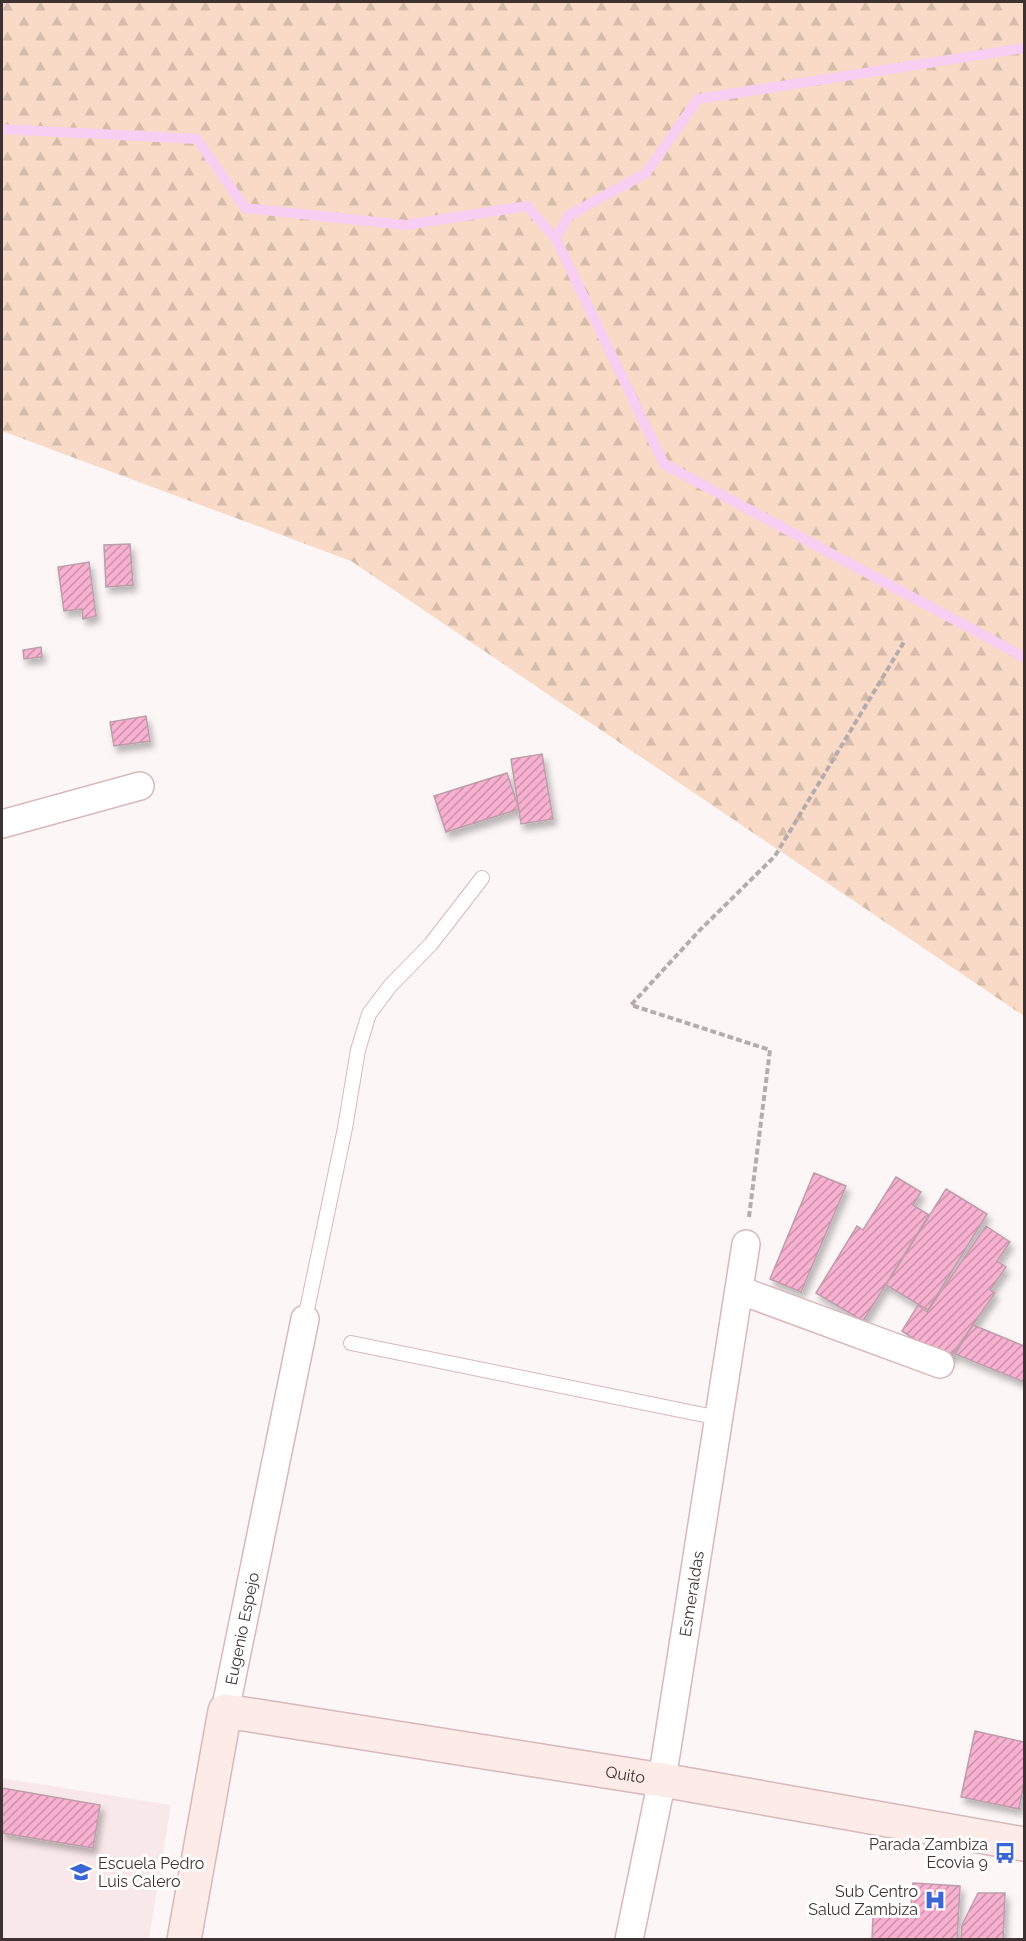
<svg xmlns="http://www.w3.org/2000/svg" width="1026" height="1941" viewBox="0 0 1026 1941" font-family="Raleway,sans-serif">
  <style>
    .built { fill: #f9e8e9 }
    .forest { fill: url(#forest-firs) }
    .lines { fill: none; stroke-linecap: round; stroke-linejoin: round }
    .stream { stroke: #f8cef3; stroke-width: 10 }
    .building { fill: url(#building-hatch); stroke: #bc9eaa; stroke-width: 1.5; filter: url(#shadow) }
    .lane-casing { stroke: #d9b7ba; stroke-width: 16 }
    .street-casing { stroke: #d9b7ba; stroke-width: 30 }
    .secondary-casing { stroke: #d9b7ba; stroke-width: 36 }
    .path { stroke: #b5acad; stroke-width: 4; stroke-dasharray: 6 3; stroke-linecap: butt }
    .lane { stroke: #fff; stroke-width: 14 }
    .street { stroke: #fff; stroke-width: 27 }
    .secondary { stroke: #fcebe6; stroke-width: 33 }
    .labels { text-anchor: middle; stroke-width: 6; stroke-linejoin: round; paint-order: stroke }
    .street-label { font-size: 16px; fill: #3e3132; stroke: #fff }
    .poi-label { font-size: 16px; fill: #3e3132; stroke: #fff; text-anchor: end }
  </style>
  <defs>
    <pattern id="forest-firs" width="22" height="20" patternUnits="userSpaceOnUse" patternTransform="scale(1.5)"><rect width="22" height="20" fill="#f8dac6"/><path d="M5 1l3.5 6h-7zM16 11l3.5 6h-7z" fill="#d6bcab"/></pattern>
    <pattern id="building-hatch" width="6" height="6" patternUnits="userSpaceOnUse" patternTransform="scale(1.5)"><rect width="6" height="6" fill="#f8b1d0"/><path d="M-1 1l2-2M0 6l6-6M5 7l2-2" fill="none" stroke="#ca91a9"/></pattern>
    <filter id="shadow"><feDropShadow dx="3.5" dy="6" stdDeviation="3" flood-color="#0004"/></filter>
  </defs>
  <rect width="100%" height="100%" fill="#fdf6f7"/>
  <!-- built -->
  <polygon class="built" points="2,1778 171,1805 149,1939 2,1939"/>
  <!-- forest -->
  <polygon class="forest" points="2,2 1024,2 1024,1016 351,561 2,431"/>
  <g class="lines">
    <!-- stream -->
    <g class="stream">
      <polyline points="2,129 197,139 245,208 406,225 527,206 556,239 664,464 1024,657"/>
      <polyline points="556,239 568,216 646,173 698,99 1024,48"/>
    </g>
  </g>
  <!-- building -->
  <g class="building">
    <polygon points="130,544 133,585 106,587 104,545"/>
    <polygon points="89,562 96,616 83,619 82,609 64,611 58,567"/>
    <polygon points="41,647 42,657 24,659 23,650"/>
    <polygon points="146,716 150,741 114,746 110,722"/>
    <polygon points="542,754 553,819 521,824 511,759"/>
    <polygon points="507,773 519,809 446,832 434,796"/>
    <polygon points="814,1173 846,1186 801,1292 770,1279"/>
    <polygon points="896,1177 921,1192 913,1205 929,1215 863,1321 816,1293 857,1226 863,1230"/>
    <polygon points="946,1189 987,1214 928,1310 886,1285"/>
    <polygon points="986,1226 1010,1242 997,1261 1006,1267 990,1290 995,1293 948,1361 902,1331 918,1305 927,1312"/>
    <polygon points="973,1325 1024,1346 1024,1382 955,1354"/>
    <polygon points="975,1731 1024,1742 1024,1782 1019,1809 961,1797"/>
    <polygon points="2,1788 100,1805 93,1848 2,1833"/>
    <polygon points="913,1883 960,1886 957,1940 872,1940 873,1915 910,1917"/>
    <polygon points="978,1893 1005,1893 1003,1940 961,1940 962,1925"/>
  </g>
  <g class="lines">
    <defs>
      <g id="lane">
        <polyline points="305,1319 345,1128 358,1050 369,1014 390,986 431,944 482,878"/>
        <polyline points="351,1343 719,1418"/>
      </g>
      <g id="street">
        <polyline points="2,824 140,786"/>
        <polyline points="739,1290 940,1364"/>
        <path id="s1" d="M225 1711 305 1319"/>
        <path id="s2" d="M629 1940 662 1780 746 1244"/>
      </g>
      <g id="secondary">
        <path id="s3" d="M184 1940 225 1711 662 1780 1024 1844"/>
      </g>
    </defs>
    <!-- lane casing -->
    <use href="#lane" class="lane-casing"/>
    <!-- street casing -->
    <use href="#street" class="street-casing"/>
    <!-- secondary casing -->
    <use href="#secondary" class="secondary-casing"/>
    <!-- path -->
    <polyline class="path" points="749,1217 770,1050 631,1005 699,931 775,856 904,642"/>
    <!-- lane -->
    <use href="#lane" class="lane"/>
    <!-- street -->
    <use href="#street" class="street"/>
    <!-- secondary -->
    <use href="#secondary" class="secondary"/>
  </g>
  <!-- icons -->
  <defs>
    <symbol id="bus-bare" viewBox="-9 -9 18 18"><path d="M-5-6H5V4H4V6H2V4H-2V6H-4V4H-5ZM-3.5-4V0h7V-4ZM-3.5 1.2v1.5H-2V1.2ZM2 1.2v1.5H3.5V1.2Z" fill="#3c65d6" stroke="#fff" stroke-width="2.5" paint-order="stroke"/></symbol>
    <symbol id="school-bare" viewBox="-9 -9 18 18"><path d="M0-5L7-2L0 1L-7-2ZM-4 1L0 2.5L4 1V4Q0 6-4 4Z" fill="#3c65d6" stroke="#fff" stroke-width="2.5" paint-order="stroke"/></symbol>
    <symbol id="hospital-bare" viewBox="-9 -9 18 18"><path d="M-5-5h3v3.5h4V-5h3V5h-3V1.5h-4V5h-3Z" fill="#3c65d6" stroke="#fff" stroke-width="2.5" paint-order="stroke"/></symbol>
  </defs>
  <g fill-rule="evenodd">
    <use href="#bus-bare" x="990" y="1838" width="30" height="30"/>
    <use href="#school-bare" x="66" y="1857" width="30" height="30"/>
    <use href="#hospital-bare" x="920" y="1885" width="30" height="30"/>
  </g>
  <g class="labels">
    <!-- street labels -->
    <g class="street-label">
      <text dy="6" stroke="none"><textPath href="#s2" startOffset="352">Esmeraldas</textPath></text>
      <text dy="6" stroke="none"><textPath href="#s1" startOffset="84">Eugenio Espejo</textPath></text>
      <text dy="6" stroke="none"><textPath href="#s3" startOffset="638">Quito</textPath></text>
    </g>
    <!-- poi labels -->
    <g class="poi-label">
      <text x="988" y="1850">Parada Zambiza<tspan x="988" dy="18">Ecovia 9</tspan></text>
      <text x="98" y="1869" text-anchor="start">Escuela Pedro<tspan x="98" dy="18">Luis Calero</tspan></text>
      <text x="918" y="1897">Sub Centro<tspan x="918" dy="18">Salud Zambiza</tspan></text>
    </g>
  </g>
  <!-- border -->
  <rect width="1026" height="1941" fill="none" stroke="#3e3132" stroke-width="6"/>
</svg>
